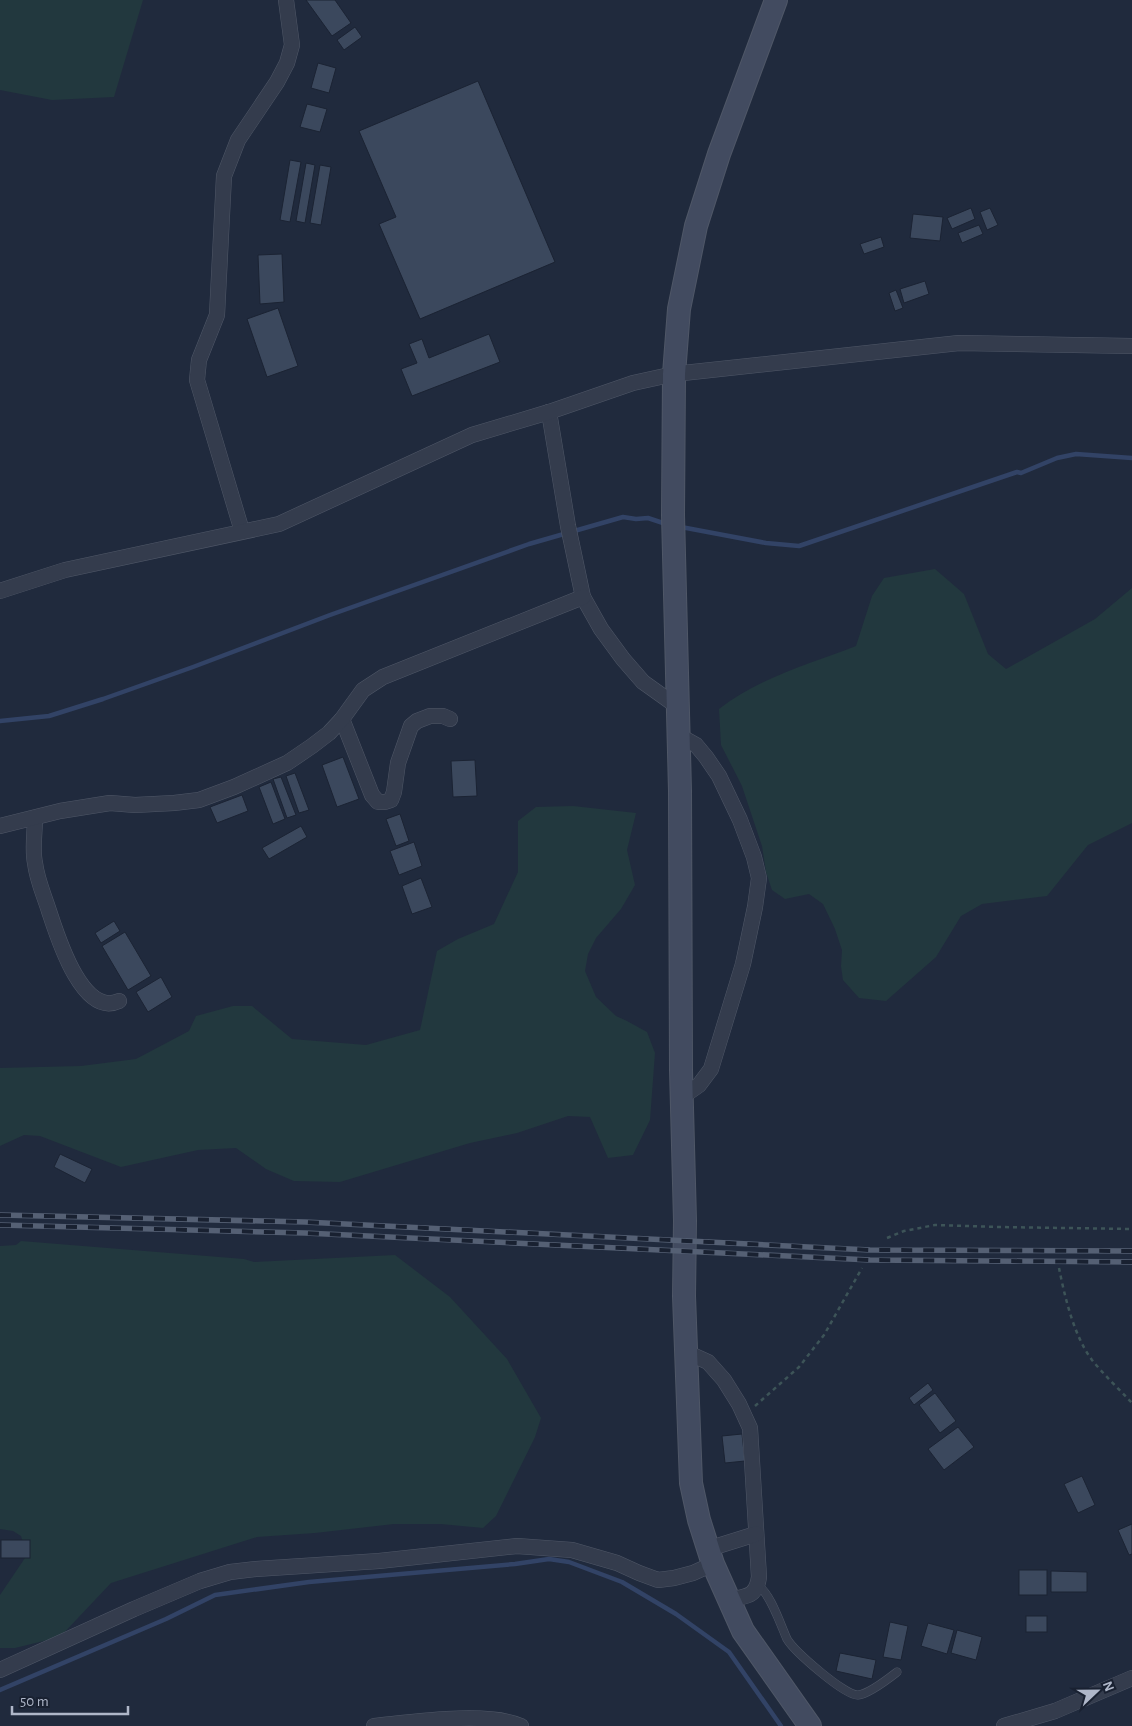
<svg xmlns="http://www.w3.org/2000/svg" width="1132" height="1726" viewBox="0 0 1132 1726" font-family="'Alegreya Sans',sans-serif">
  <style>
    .green { fill: #22383e }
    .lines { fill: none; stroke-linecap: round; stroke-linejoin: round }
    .stream { stroke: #324366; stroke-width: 4.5 }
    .building { fill: #3b485d; stroke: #1b2333 }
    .lane-casing { stroke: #4f5767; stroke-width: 9 }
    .street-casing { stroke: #4f5767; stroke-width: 16 }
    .secondary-casing { stroke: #4f5767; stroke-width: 24 }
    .path { stroke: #3d5458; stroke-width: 2.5; stroke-dasharray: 4 4; stroke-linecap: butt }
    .lane { stroke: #343c4d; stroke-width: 8 }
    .street { stroke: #343c4d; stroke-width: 15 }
    .secondary { stroke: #424b60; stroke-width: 22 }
    .rail-casing { stroke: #556074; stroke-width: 5.5 }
    .rail { stroke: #192131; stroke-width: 4; stroke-dasharray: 11; stroke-linecap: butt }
  </style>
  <rect width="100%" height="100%" fill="#202a3d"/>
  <!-- green -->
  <g class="green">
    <polygon points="0,0 143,0 114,97 52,100 0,90"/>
    <path d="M935 569 964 594 988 654 1006 669 1095 619 1132 588V823L1088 845 1047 896 982 904 961 916 936 957 886 1001 859 998 843 980 841 966 842 950 835 929 823 904 809 894 785 899 772 890 766 872 762 846 742 786 721 745 719 709C758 678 810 664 856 646L872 596 884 578Z"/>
    <polygon points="573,806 636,813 627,850 635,885 621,909 596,938 588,954 585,971 596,997 616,1016 627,1021 647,1032 655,1053 650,1120 633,1155 608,1158 590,1117 568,1116 517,1133 470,1143 340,1182 294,1181 266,1169 236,1148 198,1150 121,1167 40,1136 24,1135 0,1146 0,1068 81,1066 136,1059 189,1031 196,1016 233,1006 252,1006 292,1039 366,1045 420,1030 437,951 458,939 494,924 518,872 518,821 536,807"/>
    <polygon points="21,1241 244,1259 254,1262 395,1255 450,1297 507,1359 541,1418 535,1437 496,1516 483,1528 441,1524 394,1524 315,1533 257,1537 111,1583 60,1637 15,1648 0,1648 0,1595 27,1555 21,1536 13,1531 0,1529 0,1246 16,1245"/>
  </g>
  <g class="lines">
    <!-- stream -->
    <g class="stream">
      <polyline points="681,527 766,543 799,546 1017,472 1021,473 1057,458 1076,454 1132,458"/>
      <polyline points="0,721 49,716 103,699 193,667 330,615 529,544 623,517 636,519 648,518 666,524"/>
      <polyline points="0,1690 166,1619 215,1595 309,1582 515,1564 549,1559 569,1562 622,1582 676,1614 729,1652 781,1726"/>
    </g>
  </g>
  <!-- building -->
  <g class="building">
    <polygon points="306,0 335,0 351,23 332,36"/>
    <polygon points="355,27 362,37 344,50 337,40"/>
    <polygon points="318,63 336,68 329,93 311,88"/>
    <polygon points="478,81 555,262 420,319 379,224 396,217 359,131"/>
    <polygon points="307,104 327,109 320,132 300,127"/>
    <polygon points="290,160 301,162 290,222 280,220"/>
    <polygon points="306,163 315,165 305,223 296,221"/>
    <polygon points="320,165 331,167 321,225 310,223"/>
    <polygon points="971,208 975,219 952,229 947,218"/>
    <polygon points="990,208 998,225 987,230 980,212"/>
    <polygon points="913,214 943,217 940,241 910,238"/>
    <polygon points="979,225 983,234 962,243 958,233"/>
    <polygon points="881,237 884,247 864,254 860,244"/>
    <polygon points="282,254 284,302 260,304 258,255"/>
    <polygon points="925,281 929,294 904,303 900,289"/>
    <polygon points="896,290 903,308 895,311 889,293"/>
    <polygon points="278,308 298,366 267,377 247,319"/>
    <polygon points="489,334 500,362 412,396 401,369 417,363 409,344 422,339 429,358"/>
    <polygon points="343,757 359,799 337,807 322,765"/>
    <polygon points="475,760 477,796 453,797 451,761"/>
    <polygon points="295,773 309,810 299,813 286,776"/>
    <polygon points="281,777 296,815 287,818 273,779"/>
    <polygon points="271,782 285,819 273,824 259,787"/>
    <polygon points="242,795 248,811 217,823 210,807"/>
    <polygon points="400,814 409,841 396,846 386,819"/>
    <polygon points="301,826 307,837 269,859 262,848"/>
    <polygon points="414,842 422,866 399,875 390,851"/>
    <polygon points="421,878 432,907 412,914 402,886"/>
    <polygon points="114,921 120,931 101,943 95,933"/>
    <polygon points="125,932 151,976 128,990 102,946"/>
    <polygon points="161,977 172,997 148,1012 136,992"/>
    <polygon points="60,1154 92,1169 85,1183 54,1167"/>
    <polygon points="928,1383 933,1390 914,1405 909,1398"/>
    <polygon points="935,1393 956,1421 940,1433 919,1405"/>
    <polygon points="958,1427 974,1447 944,1470 928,1449"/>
    <polygon points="742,1434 745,1461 725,1463 722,1436"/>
    <polygon points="1082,1476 1095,1505 1078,1513 1064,1484"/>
    <polygon points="1132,1524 1132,1554 1129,1555 1118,1530"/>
    <rect x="1" y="1540" width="29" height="18"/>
    <rect x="1019" y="1570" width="28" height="25"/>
    <polygon points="1051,1571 1087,1572 1087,1592 1051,1592"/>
    <rect x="1026" y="1616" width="21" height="16"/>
    <polygon points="890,1622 908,1626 901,1660 883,1657"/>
    <polygon points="928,1623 954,1630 947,1654 921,1646"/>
    <polygon points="957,1630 982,1637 976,1660 951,1653"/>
    <polygon points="840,1653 876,1660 872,1679 836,1671"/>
  </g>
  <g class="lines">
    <defs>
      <path id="lane" d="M758 1586C770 1592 781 1626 787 1639 794 1651 845 1696 858 1695 869 1694 888 1679 897 1672"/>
      <g id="street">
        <polyline points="549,412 568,526 583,597 601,629 623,659 643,682 678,707"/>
        <polyline points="242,531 197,380 199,360 217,315 224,176 238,140 277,82 287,63 292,45 286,0"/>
        <polyline points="0,591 65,570 279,524 472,435 549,412 633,383 674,374 959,343 1132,346"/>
        <polyline points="342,719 372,795 378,802 385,802 391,800 394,792 398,763 411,726 417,721 430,716 443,716 450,719"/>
        <polyline points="678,735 696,745 706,757 719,776 740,820 754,857 759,878 755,907 743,964 711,1069 699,1085 682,1097"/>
        <path d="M35 818C35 832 32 849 35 863 37 880 44 895 49 911 57 935 82 1018 119 1001"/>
        <polyline points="0,826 60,811 110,803 135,805 174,803 199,800 234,787 287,763 312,746 329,733 342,719 363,690 383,677 583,597"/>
        <path d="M686 1352 708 1362 724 1380 739 1404 750 1428 759 1577C756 1598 746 1596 728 1600"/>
        <polyline points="708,1549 756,1534"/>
        <polyline points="0,1670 134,1609 200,1581 230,1572 256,1569 379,1561 517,1546 572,1550 617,1563 639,1573 658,1580 674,1578 693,1573 713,1564"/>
        <path d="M374 1726C413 1722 487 1711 521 1726"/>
        <polyline points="1004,1726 1055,1711 1132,1678"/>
      </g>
      <polyline id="secondary" points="776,0 719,154 696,226 679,309 674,374 673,515 680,791 681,1070 685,1221 684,1296 691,1483 699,1520 713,1564 743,1631 810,1726"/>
    </defs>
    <!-- lane casing -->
    <use href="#lane" class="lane-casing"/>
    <!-- street casing -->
    <use href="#street" class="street-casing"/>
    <!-- secondary casing -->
    <use href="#secondary" class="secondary-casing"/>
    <!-- path -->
    <g class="path">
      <polyline points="887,1238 904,1231 935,1225 998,1227 1132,1229"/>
      <path d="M1059 1268C1065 1298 1074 1336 1092 1360 1104 1375 1119 1389 1132 1403"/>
      <polyline points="755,1406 799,1367 824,1335 862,1268"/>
    </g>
    <!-- lane -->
    <use href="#lane" class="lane"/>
    <!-- street -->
    <use href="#street" class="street"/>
    <!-- secondary -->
    <use href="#secondary" class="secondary"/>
    <defs>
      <g id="rail">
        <polyline points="0,1215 305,1222 870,1250 1132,1251"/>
        <polyline points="0,1225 305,1233 870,1260 1132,1262"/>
      </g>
    </defs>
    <!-- rail casing -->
    <use href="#rail" class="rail-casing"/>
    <!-- rail -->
    <use href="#rail" class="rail"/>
  </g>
  <!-- north arrow -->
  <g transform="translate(1097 1691) rotate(68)" stroke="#192131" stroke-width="4" paint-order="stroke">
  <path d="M0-4L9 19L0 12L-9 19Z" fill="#afb7c9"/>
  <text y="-8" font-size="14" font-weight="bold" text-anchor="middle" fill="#afb7c9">N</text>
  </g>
  <!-- scale -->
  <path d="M12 1706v8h116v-8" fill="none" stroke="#afb7c9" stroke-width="2.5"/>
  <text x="20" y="1706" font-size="15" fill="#afb7c9" stroke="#192131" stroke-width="4" paint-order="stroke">50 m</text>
</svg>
